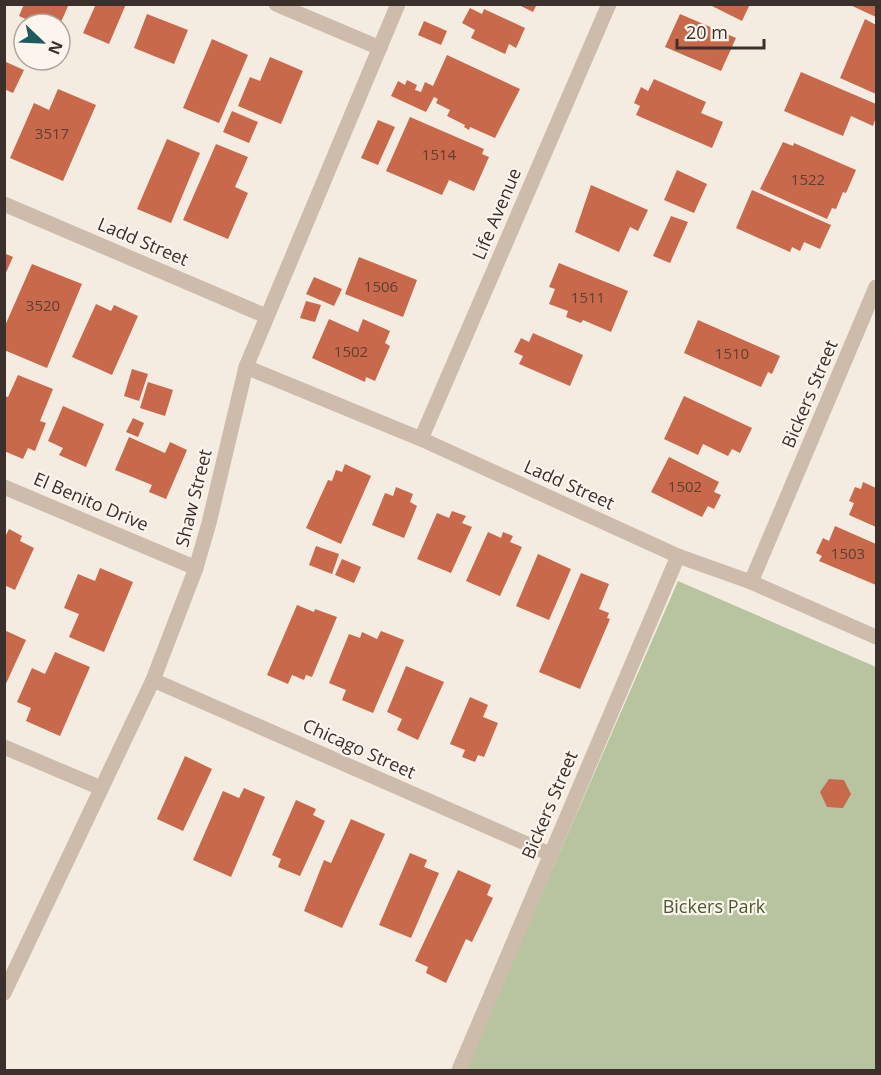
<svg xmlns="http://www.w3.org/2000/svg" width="881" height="1075" viewBox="0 0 881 1075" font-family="'Open Sans',sans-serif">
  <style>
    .green { fill: #b8c4a0 }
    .building { fill: #c8694b }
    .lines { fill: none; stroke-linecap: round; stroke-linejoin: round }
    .minor { stroke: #cdbbac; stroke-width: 15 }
    .labels { text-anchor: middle; stroke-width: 4.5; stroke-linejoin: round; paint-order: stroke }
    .number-label { font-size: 15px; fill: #5e3e33 }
    .street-label { font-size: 18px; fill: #3b302b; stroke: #fbf5ee }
    .park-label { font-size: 18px; fill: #4a5a2e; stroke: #fbf5ee }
  </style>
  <rect width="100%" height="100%" fill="#f4ebe1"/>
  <!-- green -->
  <polygon class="green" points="678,581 876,667 876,1070 465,1070"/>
  <!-- building -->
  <g class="building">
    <polygon points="24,4 69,4 60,24 37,24 19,16"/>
    <polygon points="96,4 126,4 109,44 83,33"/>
    <polygon points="517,4 537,4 533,12"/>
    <polygon points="708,4 750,4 742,21"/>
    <polygon points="848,4 876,4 876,17"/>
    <polygon points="470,8 482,14 484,9 525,28 516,48 509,44 505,54 471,38 475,30 462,23"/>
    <polygon points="147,14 188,30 174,64 134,48"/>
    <polygon points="680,14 736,38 721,71 665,47"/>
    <polygon points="865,19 876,25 876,94 840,78"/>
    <polygon points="424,21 447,31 441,45 418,35"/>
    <polygon points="212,39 248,55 219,123 183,108"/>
    <polygon points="447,55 520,89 495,138 470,127 469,130 464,127 465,125 447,116 450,110 436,103 438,99 434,97 426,112 391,96 398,81 405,85 407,80 417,85 415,90 421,92 425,82 433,86"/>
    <polygon points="270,57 303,71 281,124 238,106 250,77 260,81"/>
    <polygon points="6,62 24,70 13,93 4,89 4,66"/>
    <polygon points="801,72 876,104 876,117 873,126 851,116 843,136 784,111"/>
    <polygon points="654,79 706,102 701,113 723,122 712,148 636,115 640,106 634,103 641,87 648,91"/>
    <polygon points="58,89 96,105 63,181 10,158 34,103 49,110"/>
    <polygon points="232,111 258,122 249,143 223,132"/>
    <polygon points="410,117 484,149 482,154 489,157 474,191 449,180 442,195 386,171"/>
    <polygon points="378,120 395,127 378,165 361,158"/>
    <polygon points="167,139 200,153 171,223 137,209"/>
    <polygon points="783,142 793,146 794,143 856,170 846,193 843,192 836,209 832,208 827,219 760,189"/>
    <polygon points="216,144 248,157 235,187 248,193 228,239 183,220"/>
    <polygon points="677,170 707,184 694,213 664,200"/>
    <polygon points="591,185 648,210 638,231 630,227 619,252 575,232"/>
    <polygon points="752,190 831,225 820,249 804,242 800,251 792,247 790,252 736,228"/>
    <polygon points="671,216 688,222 670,263 653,256"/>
    <polygon points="4,253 13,257 4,277"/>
    <polygon points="359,257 417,280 403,317 345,294"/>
    <polygon points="559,263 628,291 611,332 583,320 581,323 566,317 568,311 549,304 555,289 549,287"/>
    <polygon points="32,264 82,284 47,368 4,350 4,328"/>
    <polygon points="314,277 342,289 334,306 306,294"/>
    <polygon points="306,301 321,305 315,322 300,318"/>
    <polygon points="96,304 111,311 114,305 138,316 112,375 72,357"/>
    <polygon points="329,319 358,332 363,319 390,331 385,343 390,346 375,381 366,377 365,382 312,358"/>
    <polygon points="698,320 780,356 772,374 768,372 761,387 684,353"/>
    <polygon points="533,333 583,355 570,386 519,364 523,356 514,352 521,338 529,342"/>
    <polygon points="132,369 148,374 139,401 124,396"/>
    <polygon points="18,375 53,389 40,421 46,423 35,451 28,448 23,459 4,451 4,396 8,397"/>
    <polygon points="148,382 173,390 165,416 140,408"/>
    <polygon points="684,396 752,428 740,453 732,449 728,456 703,444 698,455 664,439"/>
    <polygon points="63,406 104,424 86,467 59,455 63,448 48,441"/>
    <polygon points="133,418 144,423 138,437 126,432"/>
    <polygon points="129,437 165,453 170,442 187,450 166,499 149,492 152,485 115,470"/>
    <polygon points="669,457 719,482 714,492 721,495 714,509 708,506 702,517 651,492"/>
    <polygon points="345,464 371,476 341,544 306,528 328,480 332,481 336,470 342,472"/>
    <polygon points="863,482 876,488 876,527 849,515 854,503 849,501 855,487 861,489"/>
    <polygon points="396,487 413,494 410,502 417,506 404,538 372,525 385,493 393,496"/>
    <polygon points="452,511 466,516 462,523 472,527 451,573 417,559 437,513 449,518"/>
    <polygon points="835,526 876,544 876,585 819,561 822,556 816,553 823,538 829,541"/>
    <polygon points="9,529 22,536 20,541 34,548 15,590 4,585 4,539"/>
    <polygon points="488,532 501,538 503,532 513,536 510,542 522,547 500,596 466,581"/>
    <polygon points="316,546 339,554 332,574 309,565"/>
    <polygon points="538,554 571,569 549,620 516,606"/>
    <polygon points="342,559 361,567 354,583 335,575"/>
    <polygon points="100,568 133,582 104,652 69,637 79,614 64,608 78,574 95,581"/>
    <polygon points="581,573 609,584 599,609 609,613 607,618 610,619 580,689 539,672"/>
    <polygon points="297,605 314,612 315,609 337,617 312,677 306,675 304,680 292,675 288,684 267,675"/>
    <polygon points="4,630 26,640 4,688"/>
    <polygon points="381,631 404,640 373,713 342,700 346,690 329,683 349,634 360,638 362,632 377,639"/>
    <polygon points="55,652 90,667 60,736 26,721 31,708 17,702 32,668 45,674"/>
    <polygon points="406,666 444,682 418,740 397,730 402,719 387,712"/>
    <polygon points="470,697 488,705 483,717 498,723 484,757 478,755 475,762 462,757 465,750 450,744"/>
    <polygon points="185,756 212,769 183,831 157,819"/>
    <polygon points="829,779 844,780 851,794 843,808 827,807 820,792"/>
    <polygon points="244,788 265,797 231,877 193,860 223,791 239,798"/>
    <polygon points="296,800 316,809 313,815 325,821 300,876 278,867 281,859 272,855"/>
    <polygon points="351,819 385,834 342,928 304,911 324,860 331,863"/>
    <polygon points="410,853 427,860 424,867 439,873 411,938 379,925"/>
    <polygon points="458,870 491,885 487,895 493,898 472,942 466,939 446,983 426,973 428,967 415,961"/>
  </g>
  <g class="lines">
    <!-- minor -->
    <g class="minor">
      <polyline points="276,4 380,48"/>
      <polyline points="4,204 266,316"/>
      <polyline points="246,367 421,439 678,556 751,582 876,637"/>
      <polyline points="421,439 609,4"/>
      <polyline points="4,487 196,568"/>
      <polyline points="751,582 876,287"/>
      <polyline points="153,680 550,854"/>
      <polyline points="4,747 101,788"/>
      <polyline points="4,993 153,680 196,568 209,523 246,367 398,4"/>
      <polyline points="459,1070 678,556"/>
    </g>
  </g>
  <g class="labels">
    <!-- number labels -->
    <g class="number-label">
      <text x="52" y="139">3517</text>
      <text x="439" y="160">1514</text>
      <text x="808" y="185">1522</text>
      <text x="381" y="292">1506</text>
      <text x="588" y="303">1511</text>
      <text x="43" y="311">3520</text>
      <text x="351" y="357">1502</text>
      <text x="732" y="359">1510</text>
      <text x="685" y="492">1502</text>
      <text x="848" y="559">1503</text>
    </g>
    <!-- street labels -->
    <g class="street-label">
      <text transform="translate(497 214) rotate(-67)" y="6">Life Avenue</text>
      <text transform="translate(143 242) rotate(23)" y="6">Ladd Street</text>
      <text transform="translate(810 394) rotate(-67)" y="6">Bickers Street</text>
      <text transform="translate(569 485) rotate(24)" y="6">Ladd Street</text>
      <text transform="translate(194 498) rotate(-76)" y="6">Shaw Street</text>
      <text transform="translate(91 502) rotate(23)" y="6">El Benito Drive</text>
      <text transform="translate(359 749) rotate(24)" y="6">Chicago Street</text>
      <text transform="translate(550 805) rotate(-67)" y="6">Bickers Street</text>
    </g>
    <!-- park labels -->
    <g class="park-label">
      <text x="714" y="913">Bickers Park</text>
    </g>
  </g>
  <!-- border -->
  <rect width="881" height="1075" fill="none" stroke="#3b302b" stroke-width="12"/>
  <!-- north arrow -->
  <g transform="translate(42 42) rotate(113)"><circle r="28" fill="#fbf5ee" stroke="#aea6a0" stroke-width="1.5"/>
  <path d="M0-4.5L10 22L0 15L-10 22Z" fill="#1f5a5e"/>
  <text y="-9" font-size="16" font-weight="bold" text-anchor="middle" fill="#3b302b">N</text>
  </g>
  <!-- scale -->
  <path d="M677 39v9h87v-9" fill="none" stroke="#3b302b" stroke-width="3"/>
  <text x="686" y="39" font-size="18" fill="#3b302b" stroke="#fbf5ee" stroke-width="4.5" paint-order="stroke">20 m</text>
</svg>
